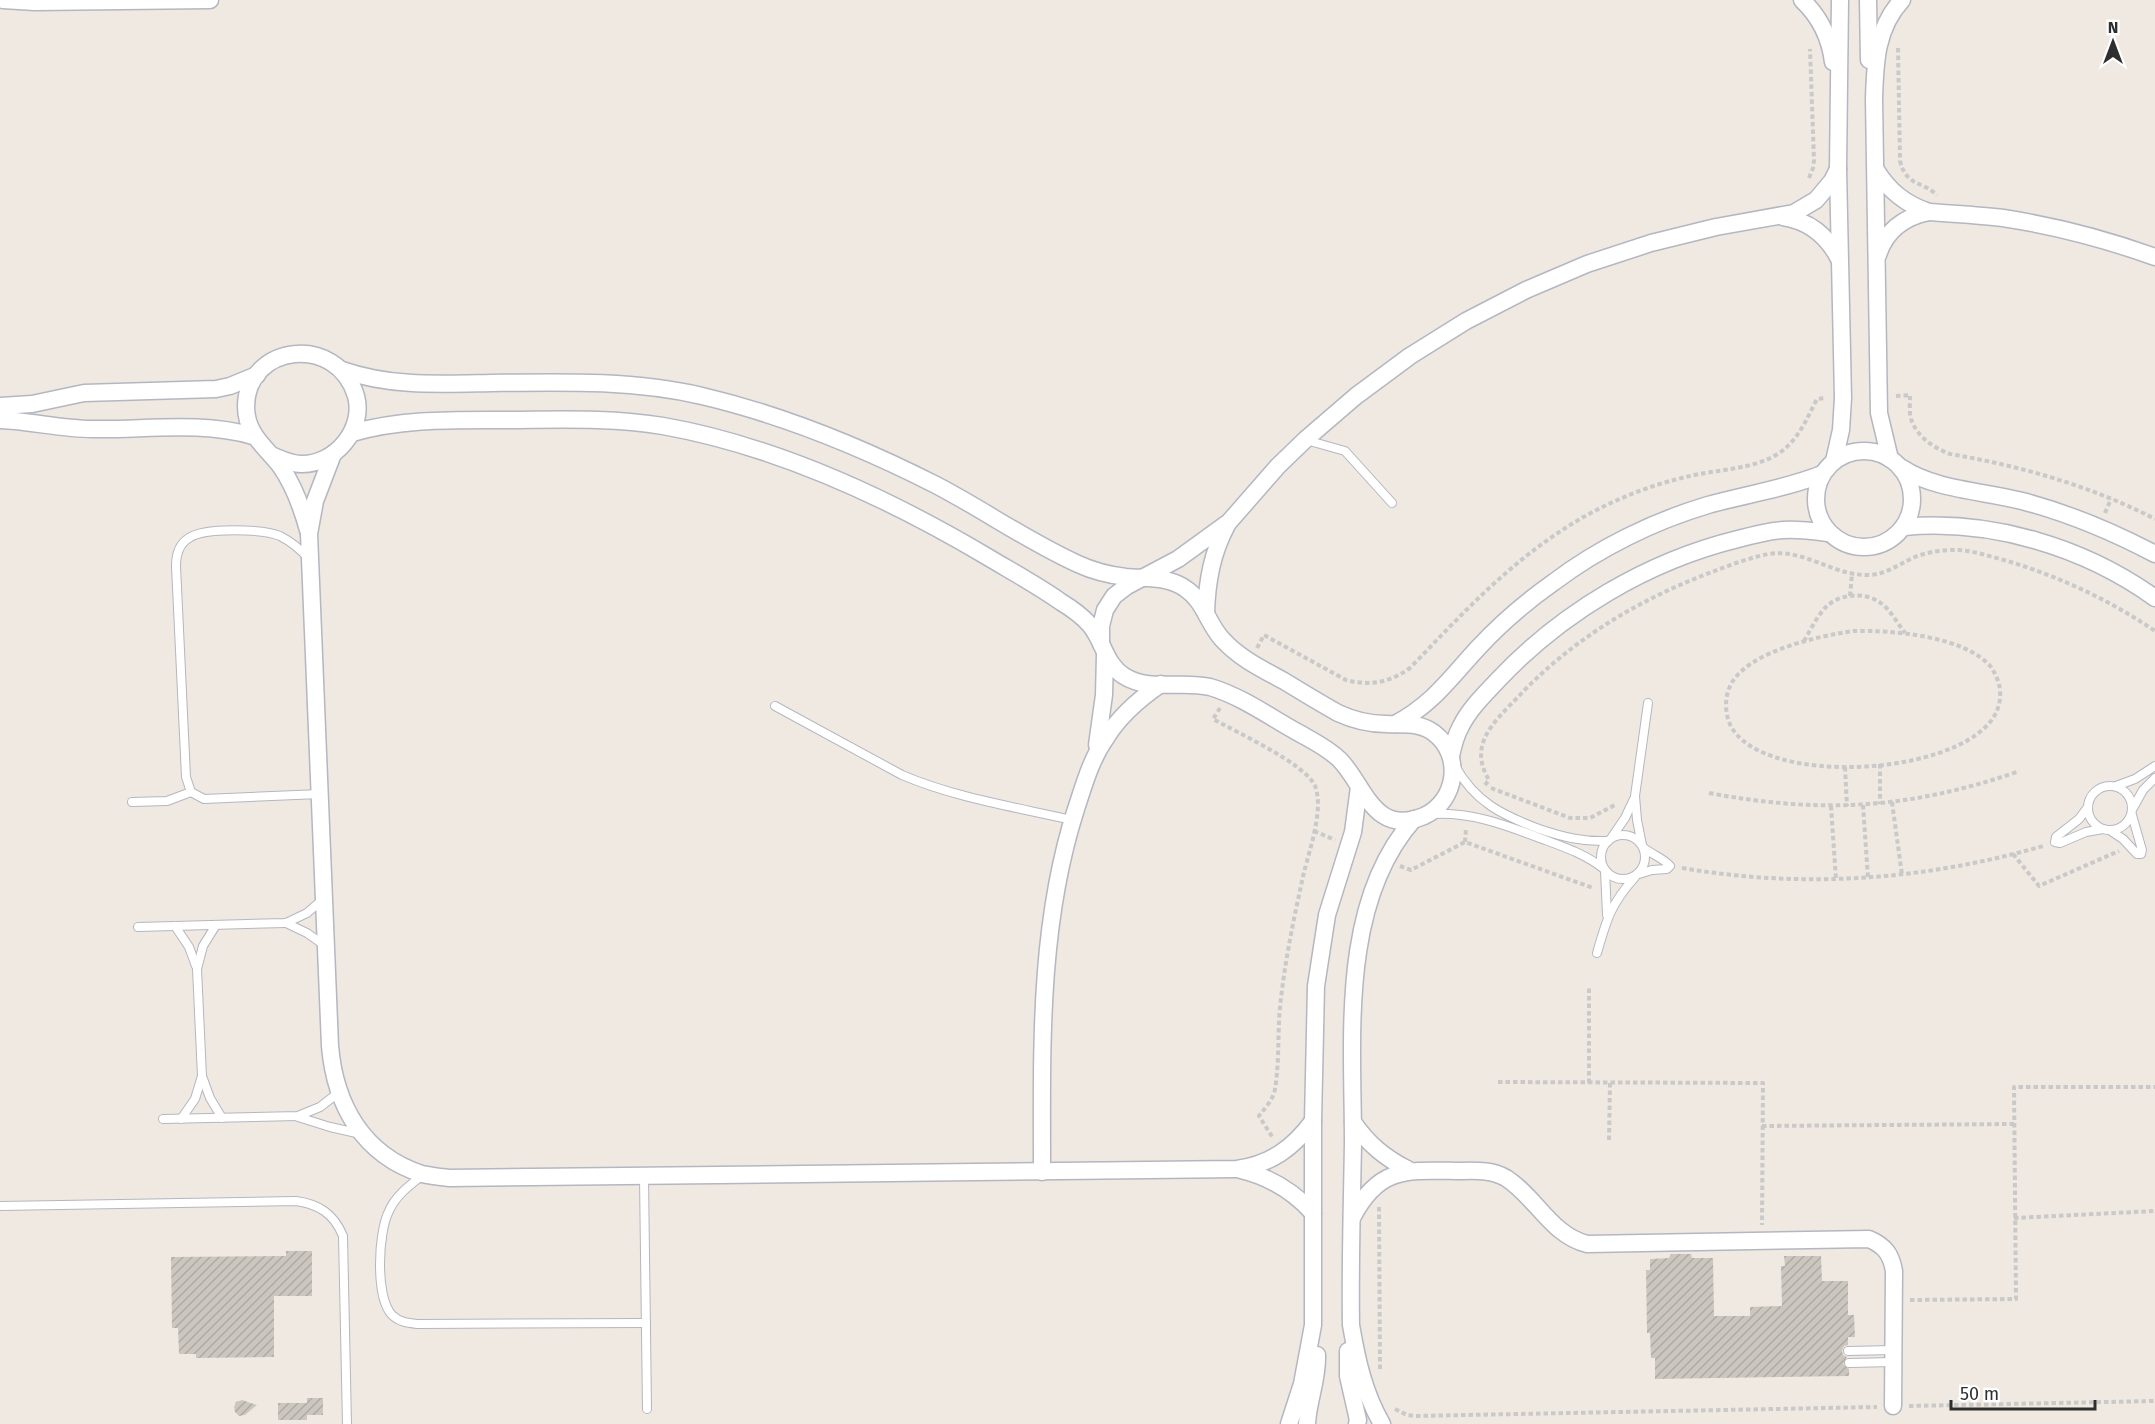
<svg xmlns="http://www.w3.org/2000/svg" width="2155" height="1424" viewBox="0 0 2155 1424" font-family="'Fira Sans',sans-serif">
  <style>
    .building { fill: url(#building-hatch) }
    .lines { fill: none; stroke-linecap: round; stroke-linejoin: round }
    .lane-casing { stroke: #b4b7c1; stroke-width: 10 }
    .street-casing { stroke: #b4b7c1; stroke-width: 19 }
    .path { stroke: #c9c9c9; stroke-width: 4; stroke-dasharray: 4.5 3; stroke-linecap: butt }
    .lane { stroke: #fff; stroke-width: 8 }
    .street { stroke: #fff; stroke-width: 16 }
  </style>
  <defs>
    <pattern id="building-hatch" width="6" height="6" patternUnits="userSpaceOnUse" patternTransform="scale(1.5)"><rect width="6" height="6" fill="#cbc7bf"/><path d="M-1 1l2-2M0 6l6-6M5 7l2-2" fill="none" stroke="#afaba4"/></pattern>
  </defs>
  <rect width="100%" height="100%" fill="#efe9e1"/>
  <!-- building -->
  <g class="building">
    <polygon points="286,1251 312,1251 312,1296 274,1296 274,1357 196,1358 196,1354 179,1354 178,1328 172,1328 171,1257 286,1256"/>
    <polygon points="1671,1254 1691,1254 1692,1258 1713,1258 1714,1316 1750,1316 1750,1307 1782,1306 1781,1266 1785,1266 1784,1256 1821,1256 1822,1281 1848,1281 1848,1315 1854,1315 1855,1337 1848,1337 1848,1345 1844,1346 1842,1351 1843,1355 1847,1357 1843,1364 1849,1369 1849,1376 1655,1379 1655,1358 1651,1358 1650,1333 1647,1333 1646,1270 1650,1270 1650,1259 1669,1258"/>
    <polygon points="307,1398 323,1398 323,1415 307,1415 307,1420 278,1420 278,1403 307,1403"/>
    <polygon points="242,1400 257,1405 245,1415 239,1416 235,1412 234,1407 236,1402"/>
  </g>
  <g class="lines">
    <defs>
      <g id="lane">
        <polyline points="1306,440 1345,451 1392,503"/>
        <path d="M309 559C301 550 292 542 280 536 263 529 204 527 189 538 179 544 176 555 176 566L186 777 191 792 204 799 320 794"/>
        <path d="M775 706 902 775C956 798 1015 807 1072 820"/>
        <path d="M1455 766C1475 802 1502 815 1539 829 1563 837 1583 842 1608 841"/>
        <circle cx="2110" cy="808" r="22"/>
        <polyline points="2116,786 2135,779 2155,766"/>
        <polyline points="132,802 167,801 191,792"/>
        <polyline points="2088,807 2079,819 2056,837 2055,842 2060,843 2086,832 2103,829"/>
        <polyline points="2133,808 2143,790 2155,778"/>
        <path d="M1433 814C1470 812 1503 824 1537 837 1561 846 1584 853 1604 869"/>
        <polyline points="2111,831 2123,839 2137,854 2141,854 2142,850 2132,815"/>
        <circle cx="1623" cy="857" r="22"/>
        <polyline points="1612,837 1625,818 1634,799"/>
        <polyline points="1642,845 1637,820 1635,796 1648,703"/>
        <polyline points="1605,870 1607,915"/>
        <path d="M1639 874 1652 870 1667 869 1670 866C1665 859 1651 854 1644 848"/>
        <polyline points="286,923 307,933 324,945"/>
        <polyline points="216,925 203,946 197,969 202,1076 210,1098 222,1118"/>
        <polyline points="175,926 189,947 196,966"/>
        <polyline points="138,927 286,923 307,913 322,900"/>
        <path d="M1597 953C1607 918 1611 904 1635 877"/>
        <polyline points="298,1117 330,1127 361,1134"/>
        <polyline points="163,1119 298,1116 320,1107 338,1093"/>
        <polyline points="181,1119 195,1099 202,1076"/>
        <path d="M424 1174C410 1185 396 1195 389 1211 378 1232 375 1297 392 1315 399 1322 408 1323 417 1324L646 1323"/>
        <polyline points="644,1177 647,1409"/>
        <path d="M0 1206 296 1201C319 1204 334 1214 343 1236L347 1424"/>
        <polyline points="1848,1351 1893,1350"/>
        <polyline points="1849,1363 1893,1362"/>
      </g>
      <g id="street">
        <polyline points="3,0 35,2 210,0"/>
        <path d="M1802 0C1820 17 1830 38 1833 62"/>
        <polyline points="1868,0 1869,60"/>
        <path d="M1876 170C1889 191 1905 204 1929 212 1954 214 1979 215 2003 218 2055 226 2105 239 2155 257"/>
        <path d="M1783 217C1809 221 1827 235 1839 259"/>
        <path d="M1878 255C1886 230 1904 217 1929 212"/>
        <path d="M342 370C391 387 440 384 491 383 562 382 633 380 702 396 783 415 863 448 936 485 984 510 1029 542 1078 564 1093 571 1109 575 1126 577 1147 579 1168 576 1186 589 1204 601 1208 624 1222 639 1239 658 1262 669 1284 681 1302 692 1320 703 1338 713 1353 720 1370 724 1386 724 1404 725 1419 722 1434 733 1463 755 1457 801 1424 816 1374 837 1365 786 1340 760 1328 748 1313 741 1299 733 1270 717 1241 696 1210 687 1182 680 1149 692 1124 676 1105 664 1104 642 1090 625 1082 616 1071 608 1061 602 1037 585 1011 571 986 556 888 498 776 446 663 426 609 417 554 420 500 420 450 420 401 419 352 433"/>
        <polyline points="0,406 32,404 84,393 216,389 230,386 257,375"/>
        <path d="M0 420C31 421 61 429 92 429 145 430 201 421 253 436"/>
        <circle cx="1864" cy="499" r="48"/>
        <path d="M333 454 315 501 309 534 330 1046C335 1105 363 1155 422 1174 431 1176 441 1177 450 1178L1237 1169C1271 1164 1293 1148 1313 1121"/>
        <path d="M271 455C281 459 290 464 301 464 335 465 365 429 356 396 337 333 247 344 246 406 246 435 266 447 281 467 294 486 302 508 308 530"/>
        <path d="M1890 459 1879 413 1874 99C1875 63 1876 28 1902 0"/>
        <polyline points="1834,461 1841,430 1843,398 1838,169 1840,0"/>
        <path d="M1902 468C1935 490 1984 491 2022 501 2068 513 2113 532 2155 554"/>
        <path d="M1904 527C1991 519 2084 547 2155 598"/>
        <path d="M1206 613C1207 581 1212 553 1227 525"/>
        <polyline points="1101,643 1101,626 1105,610 1114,596 1127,586 1178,559 1229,522 1278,466 1306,439 1356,396 1410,356 1466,321 1526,290 1587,264 1651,243 1716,227 1794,213 1816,200 1832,181 1838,169"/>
        <path d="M1395 724C1432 705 1451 677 1478 648 1501 623 1527 601 1554 582 1599 548 1654 521 1708 505 1747 494 1785 489 1822 474"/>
        <polyline points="1097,745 1104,695 1105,655"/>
        <path d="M1451 756C1453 746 1456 735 1461 726 1470 708 1485 694 1498 680 1562 612 1648 561 1738 539 1753 535 1768 531 1783 530 1798 529 1813 531 1828 533"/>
        <path d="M1353 1122C1368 1144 1385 1158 1409 1170"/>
        <path d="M1241 1170C1270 1177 1293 1191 1313 1213"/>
        <path d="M1042 1172C1042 1050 1038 927 1076 809 1084 785 1091 759 1106 738 1120 715 1139 699 1161 684"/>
        <path d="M1352 1218C1378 1167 1406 1170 1456 1171 1473 1171 1491 1169 1506 1178 1536 1197 1551 1235 1587 1244L1869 1239C1885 1246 1891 1254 1894 1271L1893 1406"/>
        <polyline points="1348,1351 1348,1376 1358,1420 1357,1424"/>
        <polyline points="1289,1424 1302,1384 1313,1325 1313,1121 1316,986 1327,915 1353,832 1359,787"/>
        <path d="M1307 1424C1308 1401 1318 1379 1317 1355"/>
        <path d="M1382 1424C1364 1393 1357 1360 1351 1325 1350 1264 1352 1203 1353 1143 1353 1038 1339 903 1414 819"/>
      </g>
    </defs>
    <!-- lane casing -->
    <use href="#lane" class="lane-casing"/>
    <!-- street casing -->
    <use href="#street" class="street-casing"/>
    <!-- path -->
    <g class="path">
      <path d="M1898 48 1900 161C1906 186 1922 181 1937 195"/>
      <polyline points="1809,178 1813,168 1814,160 1810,49"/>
      <path d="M1896 396 1910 395C1910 402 1909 412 1911 419 1917 437 1934 448 1950 454 2021 466 2091 486 2155 519"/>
      <polyline points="2105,513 2111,499"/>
      <polyline points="1850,596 1852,574"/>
      <path d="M1853 631C1892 630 1965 636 1991 667 1997 676 2001 686 2000 697 1997 778 1742 795 1727 715 1725 704 1726 694 1731 684 1749 651 1819 636 1853 631Z"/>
      <path d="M1804 641C1811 629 1818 614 1828 605 1843 593 1867 592 1882 604 1891 611 1898 624 1905 633"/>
      <path d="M1257 648 1264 635 1346 680C1370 686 1389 683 1410 668 1464 612 1512 559 1580 519 1613 500 1650 485 1686 477 1716 469 1757 470 1782 451 1800 437 1807 418 1817 399L1826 398"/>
      <path d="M1220 708 1213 719C1236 732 1306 764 1315 786 1324 808 1310 849 1304 872 1295 913 1286 955 1281 998 1277 1028 1280 1059 1275 1089 1273 1100 1265 1108 1259 1116L1273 1138"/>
      <polyline points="1880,764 1880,804"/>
      <polyline points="1845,767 1847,806"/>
      <path d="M1485 785 1489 780C1468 745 1493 723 1516 699 1570 641 1637 600 1712 572 1730 565 1749 558 1768 554 1805 548 1832 576 1869 575 1887 574 1899 564 1915 557 1927 552 1942 550 1955 550 1972 550 1988 556 2004 560 2058 576 2108 599 2155 631"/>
      <polyline points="1491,788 1570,818 1590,818 1615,805"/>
      <path d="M1709 793C1822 814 1908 809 2017 772"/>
      <polyline points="1892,802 1902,875"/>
      <polyline points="1863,805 1868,878"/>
      <polyline points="1831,806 1836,880"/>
      <polyline points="1314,831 1335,840"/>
      <polyline points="1465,842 1466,828"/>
      <polyline points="2013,854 2039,886 2119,851"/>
      <polyline points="1400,866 1411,870 1465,842 1593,888"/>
      <path d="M1682 868C1804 889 1925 880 2043 846"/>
      <polyline points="1498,1082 1763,1083 1762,1225"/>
      <polyline points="1589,1083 1589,986"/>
      <polyline points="1762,1126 2014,1124"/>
      <polyline points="1609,1140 1610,1083"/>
      <polyline points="1379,1207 1380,1370"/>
      <polyline points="2014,1218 2155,1211"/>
      <polyline points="1910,1300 2016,1299 2014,1087 2155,1087"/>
      <polyline points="1909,1406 2155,1401"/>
      <polyline points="1395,1409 1407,1415 1415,1416 1877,1407"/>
    </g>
    <!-- lane -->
    <use href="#lane" class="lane"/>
    <!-- street -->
    <use href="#street" class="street"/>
  </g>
  <!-- north arrow -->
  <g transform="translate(2113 42)" stroke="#ffffff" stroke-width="4.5" paint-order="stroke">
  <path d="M0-4.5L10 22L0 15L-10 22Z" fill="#2e2e2e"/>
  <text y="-9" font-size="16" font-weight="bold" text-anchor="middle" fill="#2e2e2e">N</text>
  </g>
  <!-- scale -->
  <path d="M1951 1400v9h144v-9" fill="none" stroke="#2e2e2e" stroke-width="3"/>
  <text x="1960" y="1400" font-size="18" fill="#2e2e2e" stroke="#ffffff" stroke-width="4.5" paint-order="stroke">50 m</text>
</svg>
